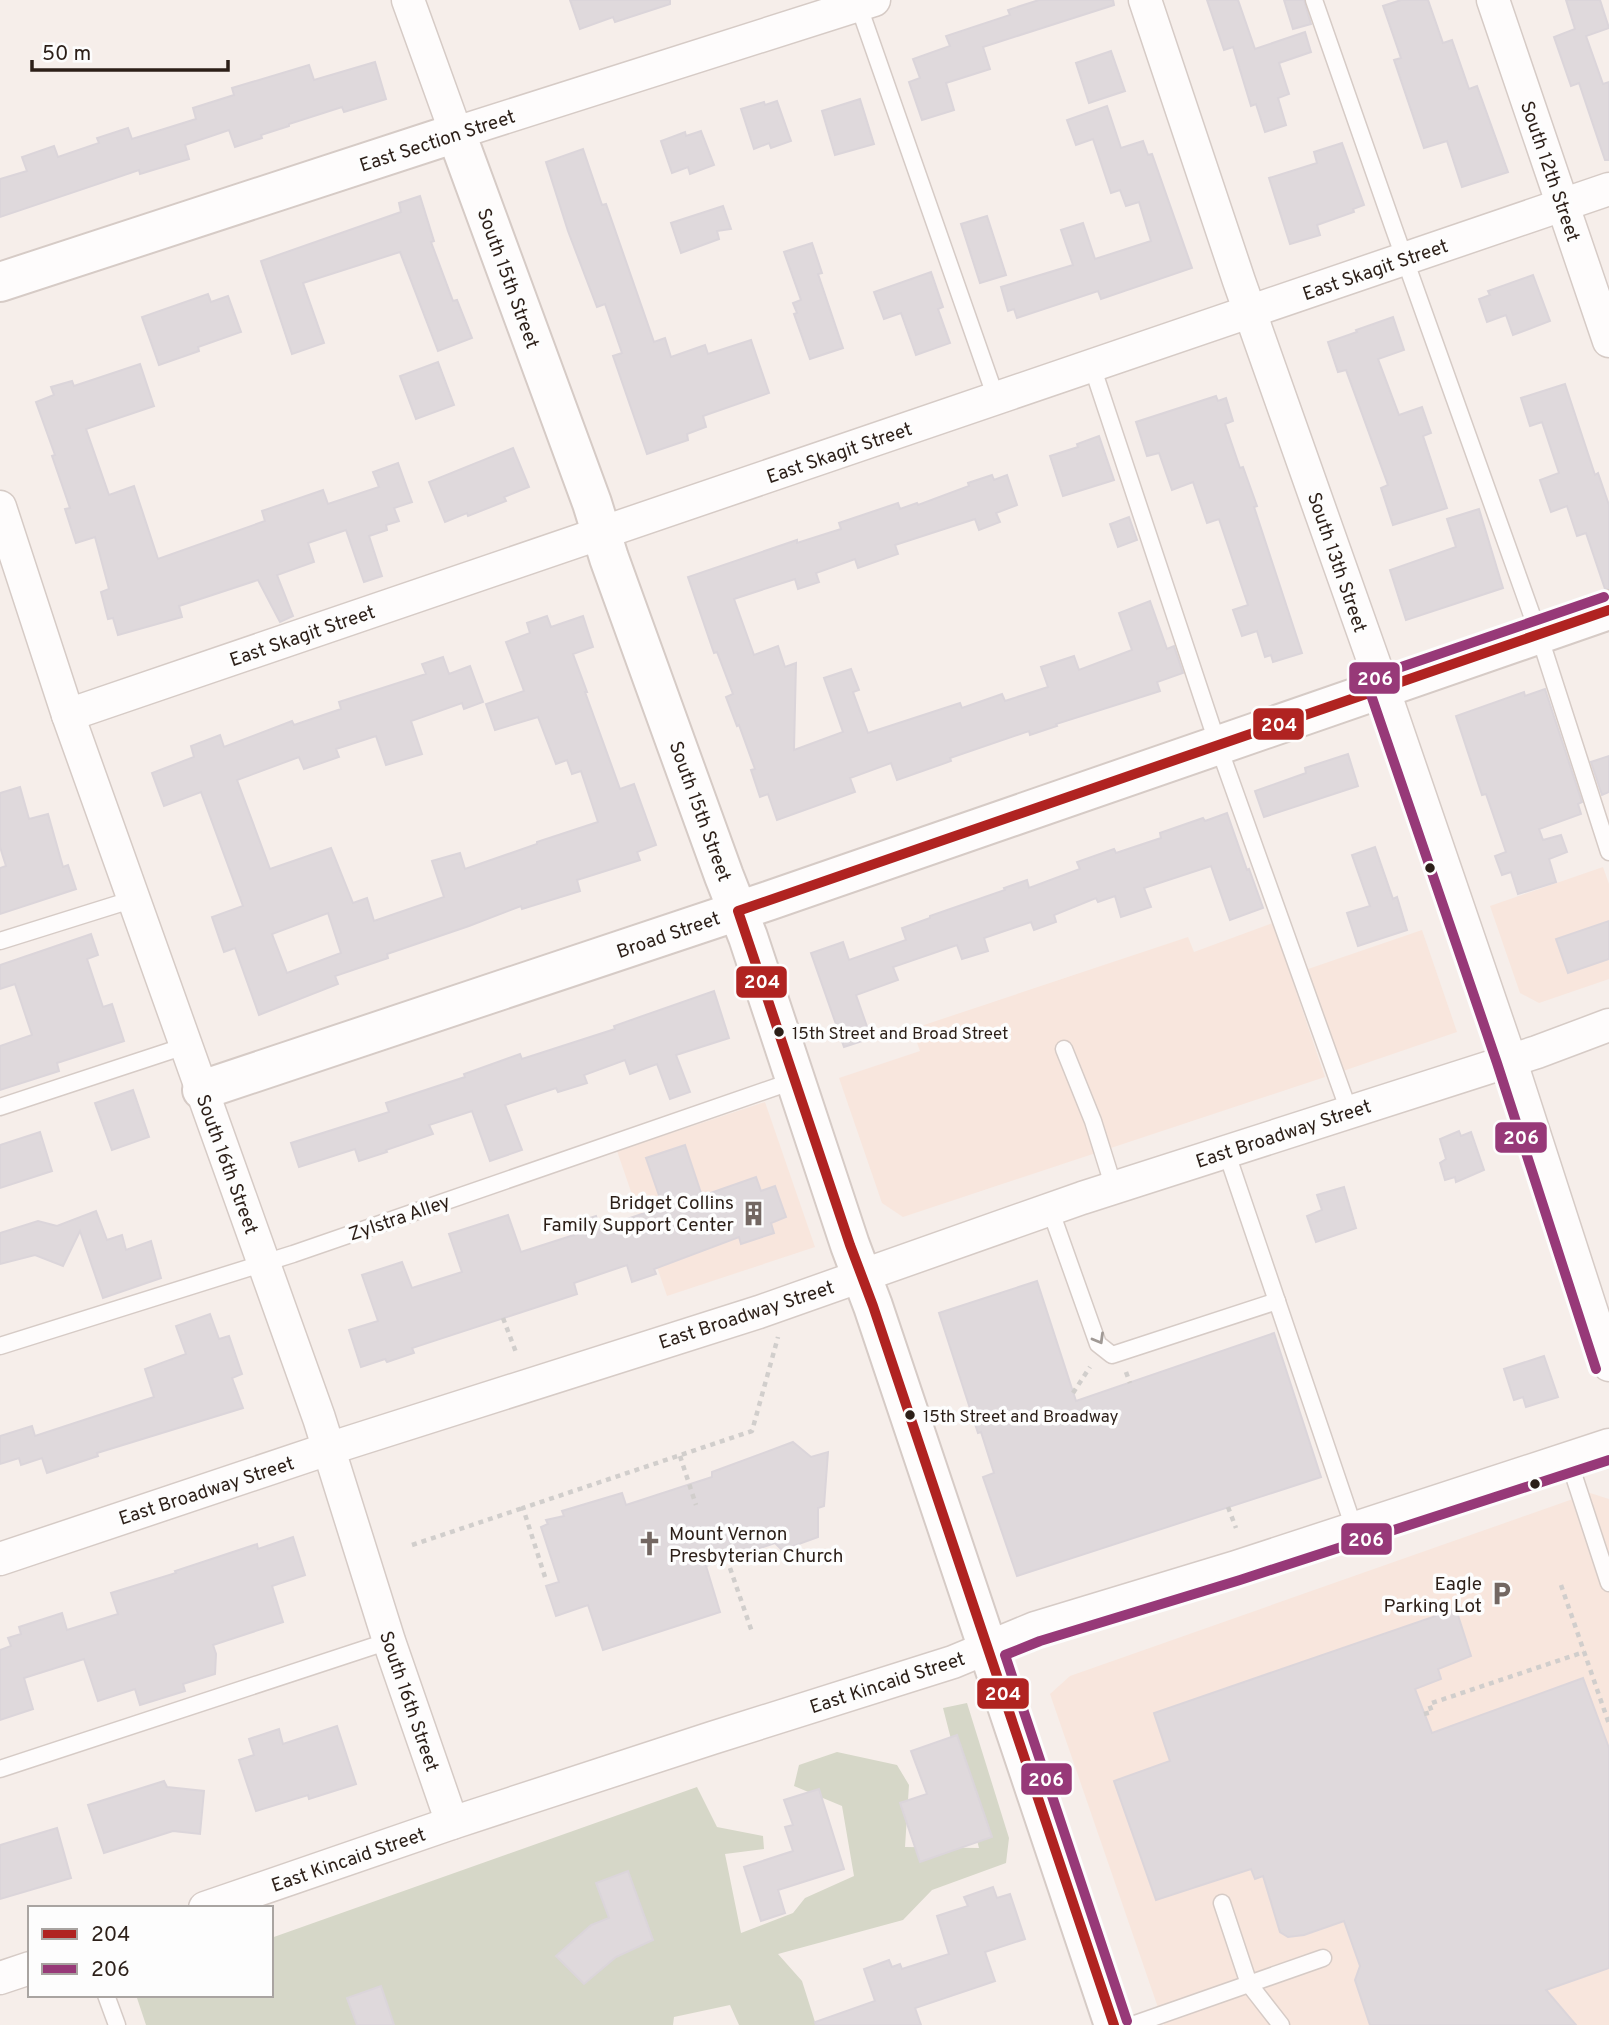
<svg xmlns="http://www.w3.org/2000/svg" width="1609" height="2025" viewBox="0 0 1609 2025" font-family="Overpass,sans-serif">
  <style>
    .built { fill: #f8e6dd }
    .green { fill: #d6d7c8 }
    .building { fill: #dfd9dc; stroke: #dbd5da; stroke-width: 2; fill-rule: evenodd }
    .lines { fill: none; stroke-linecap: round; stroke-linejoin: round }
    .lane-casing { stroke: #d6cbc6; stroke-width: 19 }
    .street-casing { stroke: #d6cbc6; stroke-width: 35 }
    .secondary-casing { stroke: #d6cbc6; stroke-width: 42 }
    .path { stroke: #d1cecc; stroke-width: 4.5; stroke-dasharray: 5 5; stroke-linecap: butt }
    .lane { stroke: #fefcfc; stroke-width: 16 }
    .street { stroke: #fefcfc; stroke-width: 32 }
    .secondary { stroke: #fefcfc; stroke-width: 38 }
    .bus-1-casing { stroke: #fdfdfd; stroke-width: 16 }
    .bus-2-casing { stroke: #fdfdfd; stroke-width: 16 }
    .bus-1 { stroke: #b02321; stroke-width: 10 }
    .bus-2 { stroke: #973978; stroke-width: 10 }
    .oneway { stroke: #a09995 }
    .bus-dot { fill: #2c1f18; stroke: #fdfdfd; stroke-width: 2.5 }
    .labels { text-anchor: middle; stroke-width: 7; stroke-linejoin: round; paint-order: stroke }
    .bus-label { font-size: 17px; fill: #2c1f18; stroke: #fdfdfd; text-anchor: start }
    .street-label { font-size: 19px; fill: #2c1f18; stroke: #fdfdfd }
    .poi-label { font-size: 19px; fill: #2c1f18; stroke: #fdfdfd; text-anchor: end }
    .line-badge { stroke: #fdfdfd; stroke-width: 2.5 }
    .badge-label { font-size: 19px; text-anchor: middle; font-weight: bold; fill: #fff }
  </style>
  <rect width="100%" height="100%" fill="#f6eeea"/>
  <!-- built -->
  <g class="built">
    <polygon points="1603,867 1609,884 1609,979 1539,1003 1520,993 1490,906"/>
    <polygon points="1273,923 1325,1077 903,1217 882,1203 839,1078 920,1051 912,1029 1188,937 1194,952"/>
    <polygon points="1422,930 1457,1032 1343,1071 1308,969"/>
    <polygon points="765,1102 815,1247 667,1296 617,1151"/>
    <polygon points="1590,1493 1609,1499 1609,2025 1164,2025 1050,1694 1070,1676"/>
  </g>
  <!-- green -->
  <polygon class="green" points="967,1703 1009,1838 1006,1863 932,1890 903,1920 778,1954 802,1981 816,2025 739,2025 730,2005 674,2017 673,2025 146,2025 136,1995 271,1995 271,1938 697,1787 717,1827 763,1836 764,1849 725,1854 741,1933 793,1913 805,1898 854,1876 842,1806 794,1786 799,1765 837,1752 897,1765 909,1785 905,1847 979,1848 943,1708"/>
  <!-- building -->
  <g class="building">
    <polygon points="570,0 670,0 670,4 615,22 613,17 580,29"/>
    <polygon points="1039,0 1113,0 1114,5 983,47 990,69 946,83 954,110 922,120 909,82 920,78 913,59 950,46 946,36 1010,15 1008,10"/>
    <polygon points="1207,0 1238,0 1255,49 1305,32 1311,52 1279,63 1289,94 1278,98 1286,125 1265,132 1256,104 1251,106 1233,47 1224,50"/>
    <polygon points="1284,0 1304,0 1311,24 1293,29"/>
    <polygon points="1401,0 1428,0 1443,43 1452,40 1469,89 1477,86 1508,172 1462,187 1447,141 1424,148 1394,60 1401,58 1383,6"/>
    <polygon points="1566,0 1600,0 1609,28 1586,36 1603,84 1609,82 1609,160 1605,160 1579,83 1571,86 1554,37 1575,29"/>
    <polygon points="1111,51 1125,91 1089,103 1076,63"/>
    <polygon points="375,62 386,99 344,112 342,107 289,124 289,126 261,135 262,138 235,147 229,130 185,145 189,159 140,174 139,170 0,217 0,179 27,171 22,157 54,146 58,157 99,143 97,138 128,128 132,139 196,119 193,108 234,95 232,88 309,65 314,80"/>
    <polygon points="860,99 874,144 835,155 822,111"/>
    <polygon points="777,101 791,141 771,148 769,143 754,149 741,109 764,102 765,105"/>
    <polygon points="1107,106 1121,148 1143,141 1148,155 1152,154 1192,268 1101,299 1098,291 1017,318 1014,309 1008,311 1001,287 1073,265 1061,230 1083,223 1095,259 1151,241 1139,202 1126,206 1120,190 1111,193 1093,139 1076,145 1067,120"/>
    <polygon points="701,131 714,165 690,174 688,167 672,173 661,141 685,132 686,136"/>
    <polygon points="1342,143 1364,205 1353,209 1354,212 1317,225 1320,235 1290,244 1269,178 1317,163 1314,152"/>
    <polygon points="583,149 602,205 606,204 654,342 665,338 671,357 705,345 708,354 751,340 769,393 703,416 706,427 687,434 688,440 647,454 613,356 622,353 605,304 597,307 568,231 546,162"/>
    <polygon points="420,196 434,241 431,242 453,301 457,300 472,338 438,351 400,252 303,283 324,343 292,354 261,261 401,212 399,203"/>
    <polygon points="723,206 731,229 717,231 719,239 681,253 671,223"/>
    <polygon points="987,216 1006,275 980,283 961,224"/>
    <polygon points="812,243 822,273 818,274 843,348 810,359 794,314 797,313 793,303 801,300 784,252"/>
    <polygon points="931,272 943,307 938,309 950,343 916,355 901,313 884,319 874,292"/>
    <polygon points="1533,275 1550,321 1513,335 1506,315 1487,322 1479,299 1490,295 1488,291"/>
    <polygon points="208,294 211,302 228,296 241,332 198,347 199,351 159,365 142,317"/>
    <polygon points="1393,317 1404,350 1378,359 1399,415 1422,407 1431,433 1423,436 1447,508 1393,525 1381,488 1388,485 1346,370 1338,372 1328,342 1357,332 1356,330"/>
    <polygon points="438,362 454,405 416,419 400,376"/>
    <polygon points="140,364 154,406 86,429 109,495 134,486 158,559 265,521 262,511 323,490 328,504 379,487 373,472 398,463 412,502 394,508 399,521 386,525 387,530 369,536 382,576 364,582 346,530 308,543 314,562 277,575 293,616 280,622 258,580 179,606 182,617 118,635 113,618 108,619 101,592 109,589 95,537 76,543 65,509 70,508 52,456 55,455 36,402 54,395 51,387 72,381 74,386"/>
    <polygon points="1565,384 1595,475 1598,473 1609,505 1609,589 1605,589 1586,533 1577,536 1567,506 1551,512 1540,480 1559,473 1542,422 1530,426 1521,398"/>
    <polygon points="1216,396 1218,401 1226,398 1233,421 1225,424 1240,468 1243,467 1257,506 1254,507 1302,653 1273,662 1271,655 1265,657 1257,631 1242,636 1233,610 1248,605 1219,519 1207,523 1193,482 1172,490 1159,453 1147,456 1136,422"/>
    <polygon points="1099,436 1114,480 1063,496 1050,456 1078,447 1077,444"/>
    <polygon points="513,448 529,487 504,497 506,501 468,516 467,513 445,522 429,482"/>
    <polygon points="992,475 994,480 1007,475 1017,505 996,513 1000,522 979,530 975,519 895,545 898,554 858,568 855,559 816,573 819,582 798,589 795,579 734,599 754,655 778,646 785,667 796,663 794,750 843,732 824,678 851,669 859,690 853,692 868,733 960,703 962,708 1002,694 1005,701 1048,687 1041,667 1074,656 1079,670 1132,650 1119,613 1150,601 1167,649 1174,646 1183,673 1157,682 1160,691 1056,724 1057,726 1030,735 1029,731 950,758 951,761 897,780 891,763 850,778 855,792 777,820 768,794 760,797 751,770 755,769 739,725 737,726 726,697 733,694 717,652 714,653 688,577 797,540 797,543 841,529 839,523 898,503 900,509 917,503 918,505 969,486 968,483"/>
    <polygon points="1479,509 1503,588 1406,620 1390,570 1456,547 1447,519"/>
    <polygon points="1129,517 1137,540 1118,547 1110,524"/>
    <path d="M547 616 551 627 583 616 593 647 573 654 587 692H585L620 789 634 784 656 845 637 852 640 860 577 880 580 891 522 909 521 906 469 926 387 954 388 958 335 976 338 984 259 1015 235 948 224 952 212 917 243 906 201 792 164 806 152 773 194 757 191 746 220 735 224 747 292 721 294 725 341 709 339 702 426 674 422 664 443 657 449 674 470 666 483 702 464 709 462 703 411 721 422 754 386 765 376 736 336 749 339 757 304 769 299 757 237 780 270 869 331 848 353 903 367 898 374 921 444 897 432 861 460 853 465 869 537 844V842L598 822 581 771 572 774 567 760 556 764 538 717 495 730 486 704 524 691 506 642 530 633 527 623ZM328 913 341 953 287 973 272 934Z"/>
    <polygon points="1545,689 1582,802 1578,804 1581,814 1539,829 1543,840 1561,835 1567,852 1549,859 1556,882 1518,894 1511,872 1502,875 1495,856 1506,852 1486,794 1482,795 1456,716 1524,692 1525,696"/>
    <polygon points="1348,754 1358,786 1264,817 1255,791 1306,773 1305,768"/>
    <polygon points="1609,756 1609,792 1602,795 1591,762"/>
    <polygon points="20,787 29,819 48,814 63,867 68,865 76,889 0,914 0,868 6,866 0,847 0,793"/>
    <polygon points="1227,813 1247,870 1249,869 1263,908 1230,920 1211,866 1144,888 1151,907 1121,917 1115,896 1098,902 1096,898 1054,915 1056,922 1034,930 1031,922 984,938 988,951 962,959 957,945 893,967 898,980 856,995 871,1038 844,1047 811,953 843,942 849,960 906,940 902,928 930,918 930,916 1005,890 1004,888 1027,880 1029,888 1080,869 1077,862 1114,849 1116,853 1161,838 1160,833 1203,818 1205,821"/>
    <polygon points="1375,847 1393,899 1397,897 1407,930 1358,946 1347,913 1370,906 1352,855"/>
    <polygon points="1609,921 1609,959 1568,973 1556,939"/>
    <polygon points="91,934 98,955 87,959 103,1007 112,1004 124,1041 57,1063 59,1071 0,1090 0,1046 32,1035 15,984 0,989 0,965"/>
    <polygon points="714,991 729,1038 676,1055 690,1092 670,1099 657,1064 630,1074 625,1060 584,1075 587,1083 558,1092 556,1088 505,1105 522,1150 490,1161 472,1111 429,1125 433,1134 386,1150 387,1152 359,1161 355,1149 299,1167 291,1143 389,1112 386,1103 465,1077 464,1074 520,1054 522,1059 615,1029 614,1026"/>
    <polygon points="133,1090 149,1137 112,1150 95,1103"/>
    <polygon points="1459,1131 1461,1136 1471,1132 1484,1170 1456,1182 1455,1177 1445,1180 1440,1163 1446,1159 1440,1139"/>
    <polygon points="40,1132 52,1171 0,1188 0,1145"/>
    <polygon points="685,1145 702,1196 756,1177 761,1191 775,1186 786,1217 771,1223 774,1233 741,1244 739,1237 654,1269 656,1274 632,1282 627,1265 574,1283 577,1294 412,1348 414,1353 387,1362 385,1359 361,1367 349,1330 378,1321 362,1275 402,1262 412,1288 462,1272 449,1234 508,1215 521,1252 574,1235 571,1224 596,1216 600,1228 663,1207 646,1158"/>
    <polygon points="1344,1187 1356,1228 1316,1242 1307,1216 1322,1210 1317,1195"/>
    <polygon points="96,1211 107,1240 122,1235 126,1250 151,1241 161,1278 103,1298 80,1231 63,1266 35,1255 0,1264 0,1233 38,1221 57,1226"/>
    <polygon points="1037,1281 1076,1401 1274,1333 1321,1477 1017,1576 983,1477 994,1473 981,1432 978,1433 939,1313"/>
    <polygon points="210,1314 219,1339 229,1336 242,1374 232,1378 243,1408 97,1453 98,1456 47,1473 42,1458 21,1465 19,1458 0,1464 0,1436 32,1426 35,1436 154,1397 145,1369 186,1354 176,1326"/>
    <polygon points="1544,1356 1558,1397 1526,1407 1523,1397 1514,1400 1504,1369"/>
    <polygon points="793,1442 811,1457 828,1452 824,1506 818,1508 818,1537 782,1550 775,1543 706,1566 720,1612 603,1650 588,1605 556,1616 546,1586 559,1582 541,1527 548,1524 546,1520 564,1516 562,1511 622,1493 626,1505 712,1477 712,1472"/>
    <polygon points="293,1537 305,1575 272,1586 283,1622 213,1645 216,1654 215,1674 183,1684 185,1691 140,1705 135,1689 98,1701 84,1659 24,1678 33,1709 0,1720 0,1650 11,1646 8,1638 21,1634 19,1627 62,1613 67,1630 118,1614 111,1593 176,1573 175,1571 257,1544 258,1549"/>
    <polygon points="1456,1609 1471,1656 1438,1669 1441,1679 1415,1689 1432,1733 1583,1678 1609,1748 1609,1968 1546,1990 1576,2025 1370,2025 1355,1980 1360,1966 1344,1921 1304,1935 1288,1937 1280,1932 1263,1876 1255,1879 1251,1869 1156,1900 1114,1781 1170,1761 1154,1713"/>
    <polygon points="337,1726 356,1784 309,1799 308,1795 256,1811 239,1760 254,1755 249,1739 279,1729 283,1744"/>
    <polygon points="957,1735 992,1837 920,1862 900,1803 927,1794 911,1751"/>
    <polygon points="164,1781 167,1787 204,1791 200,1834 173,1831 104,1853 88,1805"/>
    <polygon points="819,1789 844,1869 778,1890 785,1913 761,1921 744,1867 793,1851 785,1827 793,1825 784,1800"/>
    <polygon points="57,1828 71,1878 0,1899 0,1845"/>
    <polygon points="628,1871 653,1940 616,1957 584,1984 556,1956 591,1925 609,1918 596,1883"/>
    <polygon points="993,1887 997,1898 1010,1894 1025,1939 985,1952 995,1981 915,2008 921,2025 816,2025 815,2022 875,2001 864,1969 889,1960 892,1967 900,1964 902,1969 949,1954 937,1916 968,1906 964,1897"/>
    <polygon points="381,1986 394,2025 357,2025 347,1998"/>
  </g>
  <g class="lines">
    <defs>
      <g id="lane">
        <polyline points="1314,0 1394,229 1539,635 1609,852"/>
        <polyline points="857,1 996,398"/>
        <polyline points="1092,366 1218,745 1349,1111"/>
        <polyline points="0,941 134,899"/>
        <polyline points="1064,1049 1093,1121 1114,1188"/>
        <polyline points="0,1107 185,1046"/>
        <polyline points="1226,1151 1354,1528"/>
        <polyline points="1050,1209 1098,1344 1112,1355 1277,1301"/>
        <polyline points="0,1346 293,1254 796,1080"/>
        <polyline points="1568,1458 1609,1583"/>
        <polyline points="0,1769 389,1641"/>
        <polyline points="1222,1903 1249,1984 1281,2025"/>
        <polyline points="106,1995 117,2025"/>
        <polyline points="1132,2025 1323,1958"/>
      </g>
      <g id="street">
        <polyline points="408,0 456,133 874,0"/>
        <polyline points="1145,0 1239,281 1383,688 1510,1059 1609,1365"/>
        <polyline points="1493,0 1609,341"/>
        <polyline points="0,507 68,715 319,1418 389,1641 452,1823"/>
        <polyline points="68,715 1609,189"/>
        <polyline points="0,1559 328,1449 759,1312 1082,1198 1537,1052 1609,1025"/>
        <polyline points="205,1908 452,1823 712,1738 953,1662 1035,1628 1236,1567 1609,1445"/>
        <polyline points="0,1978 30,1968"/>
      </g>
      <g id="secondary">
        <polyline points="0,282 456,133 592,503 609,558 724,876 748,937 850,1245 873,1306 1114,2025"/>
        <polyline points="202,1090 768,901 1609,610"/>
      </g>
    </defs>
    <!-- lane casing -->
    <use href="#lane" class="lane-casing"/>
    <!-- street casing -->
    <use href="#street" class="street-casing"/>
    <!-- secondary casing -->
    <use href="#secondary" class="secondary-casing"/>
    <!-- path -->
    <g class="path">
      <polyline points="503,1318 517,1355"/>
      <polyline points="1126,1372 1130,1383"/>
      <polyline points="1073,1393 1090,1367"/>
      <polyline points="680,1456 696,1505"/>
      <polyline points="1228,1507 1236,1528"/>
      <polyline points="412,1545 523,1508"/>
      <polyline points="730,1568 752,1632"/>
      <polyline points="545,1577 523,1508 752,1431 778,1337"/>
      <polyline points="1561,1585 1609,1724"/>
      <polyline points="1424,1714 1432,1712 1429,1704 1584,1652"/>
    </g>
    <!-- lane -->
    <use href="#lane" class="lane"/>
    <!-- street -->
    <use href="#street" class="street"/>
    <!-- secondary -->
    <use href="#secondary" class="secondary"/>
    <defs>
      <polyline id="bus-1" points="1114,2025 873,1306 850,1245 738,911 1609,610"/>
      <g id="bus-2">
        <polyline points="1596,1369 1497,1063 1369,689 1371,681 1378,675 1604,597"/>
        <polyline points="1127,2021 1005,1655 1040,1641 1240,1580 1609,1460"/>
      </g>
    </defs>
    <!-- bus-1 casing -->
    <use href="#bus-1" class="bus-1-casing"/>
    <!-- bus-2 casing -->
    <use href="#bus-2" class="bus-2-casing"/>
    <!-- bus-1 -->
    <use href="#bus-1" class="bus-1"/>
    <!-- bus-2 -->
    <use href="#bus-2" class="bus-2"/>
  </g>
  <!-- one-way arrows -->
  <defs><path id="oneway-chevron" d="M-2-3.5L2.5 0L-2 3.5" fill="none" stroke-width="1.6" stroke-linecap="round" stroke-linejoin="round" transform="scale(1.75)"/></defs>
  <use class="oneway" href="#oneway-chevron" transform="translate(1099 1339) rotate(60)"/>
  <!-- icons -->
  <defs>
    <symbol id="building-bare" viewBox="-9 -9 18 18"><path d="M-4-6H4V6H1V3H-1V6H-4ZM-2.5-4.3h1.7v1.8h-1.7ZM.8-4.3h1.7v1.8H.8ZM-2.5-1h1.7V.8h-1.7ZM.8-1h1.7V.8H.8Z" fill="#736762" stroke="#fdfdfd" stroke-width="2.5" paint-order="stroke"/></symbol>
    <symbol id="church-bare" viewBox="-9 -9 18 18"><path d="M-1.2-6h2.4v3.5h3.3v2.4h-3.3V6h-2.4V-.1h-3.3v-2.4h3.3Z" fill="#736762" stroke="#fdfdfd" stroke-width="2.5" paint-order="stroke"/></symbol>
    <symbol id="parking-bare" viewBox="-9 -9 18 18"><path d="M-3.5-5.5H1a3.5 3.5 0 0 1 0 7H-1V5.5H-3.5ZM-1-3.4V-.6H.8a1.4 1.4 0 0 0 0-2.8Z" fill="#736762" stroke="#fdfdfd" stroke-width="2.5" paint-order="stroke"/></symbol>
  </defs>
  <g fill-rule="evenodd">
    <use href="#building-bare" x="736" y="1196" width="35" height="35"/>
    <use href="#church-bare" x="632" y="1526" width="35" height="35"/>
    <use href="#parking-bare" x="1484" y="1576" width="35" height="35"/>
  </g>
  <!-- markers -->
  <g class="bus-dot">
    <circle cx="1430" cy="868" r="6"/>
    <circle cx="779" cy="1032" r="6"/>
    <circle cx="910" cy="1415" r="6"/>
    <circle cx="1535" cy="1484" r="6"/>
  </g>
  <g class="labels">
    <!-- bus labels -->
    <g class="bus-label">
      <text x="792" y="1039">15th Street and Broad Street</text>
      <text x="923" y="1422">15th Street and Broadway</text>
    </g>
    <!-- street labels -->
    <g class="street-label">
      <text transform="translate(437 140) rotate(-18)" y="7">East Section Street</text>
      <text transform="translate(1551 171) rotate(71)" y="7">South 12th Street</text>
      <text transform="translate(1375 269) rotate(-19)" y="7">East Skagit Street</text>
      <text transform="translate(509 278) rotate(70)" y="7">South 15th Street</text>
      <text transform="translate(839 452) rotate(-19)" y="7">East Skagit Street</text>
      <text transform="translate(1338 562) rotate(71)" y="7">South 13th Street</text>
      <text transform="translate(302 635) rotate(-19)" y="7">East Skagit Street</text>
      <text transform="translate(701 811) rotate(70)" y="7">South 15th Street</text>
      <text transform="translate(668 934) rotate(-19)" y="7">Broad Street</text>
      <text transform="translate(1283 1133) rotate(-18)" y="7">East Broadway Street</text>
      <text transform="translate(228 1164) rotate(70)" y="7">South 16th Street</text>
      <text transform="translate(399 1217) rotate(-19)" y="7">Zylstra Alley</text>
      <text transform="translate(746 1314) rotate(-18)" y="7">East Broadway Street</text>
      <text transform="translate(206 1490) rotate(-18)" y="7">East Broadway Street</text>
      <text transform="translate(887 1682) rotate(-18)" y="7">East Kincaid Street</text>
      <text transform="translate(410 1701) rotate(71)" y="7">South 16th Street</text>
      <text transform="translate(348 1859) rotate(-19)" y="7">East Kincaid Street</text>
    </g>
    <!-- poi labels -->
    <g class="poi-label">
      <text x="734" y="1209">Bridget Collins<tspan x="734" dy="22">Family Support Center</tspan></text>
      <text x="669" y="1540" text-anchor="start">Mount Vernon<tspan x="669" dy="22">Presbyterian Church</tspan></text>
      <text x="1482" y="1590">Eagle<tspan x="1482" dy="22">Parking Lot</tspan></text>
    </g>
  </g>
  <g class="line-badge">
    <rect x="1348" y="661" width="53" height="34" rx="7" fill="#973978"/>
    <rect x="1252" y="707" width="53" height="34" rx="7" fill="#b02321"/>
    <rect x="735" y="965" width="53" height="34" rx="7" fill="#b02321"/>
    <rect x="1494" y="1121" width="54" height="33" rx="7" fill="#973978"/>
    <rect x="1340" y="1522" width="53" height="34" rx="7" fill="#973978"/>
    <rect x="976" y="1677" width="54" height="33" rx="7" fill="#b02321"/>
    <rect x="1020" y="1762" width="53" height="34" rx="7" fill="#973978"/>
  </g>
  <g class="badge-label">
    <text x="1375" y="685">206</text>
    <text x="1279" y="731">204</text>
    <text x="762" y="988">204</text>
    <text x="1521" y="1144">206</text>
    <text x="1366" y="1546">206</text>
    <text x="1003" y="1700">204</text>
    <text x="1046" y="1786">206</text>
  </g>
  <!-- legend -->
  <rect x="28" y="1906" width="245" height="91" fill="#fdfdfd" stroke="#a9a4a1" stroke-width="2"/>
  <rect x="42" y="1929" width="35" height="10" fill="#b02321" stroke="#a9a4a1" stroke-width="2"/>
  <text x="91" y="1941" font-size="21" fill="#2c1f18">204</text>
  <rect x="42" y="1964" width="35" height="10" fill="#973978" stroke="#a9a4a1" stroke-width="2"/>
  <text x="91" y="1976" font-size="21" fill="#2c1f18">206</text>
  <!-- scale -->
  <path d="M32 60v10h196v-10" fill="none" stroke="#2c1f18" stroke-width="3.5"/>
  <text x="42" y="60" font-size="21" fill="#2c1f18" stroke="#fdfdfd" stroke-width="5" paint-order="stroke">50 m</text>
</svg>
